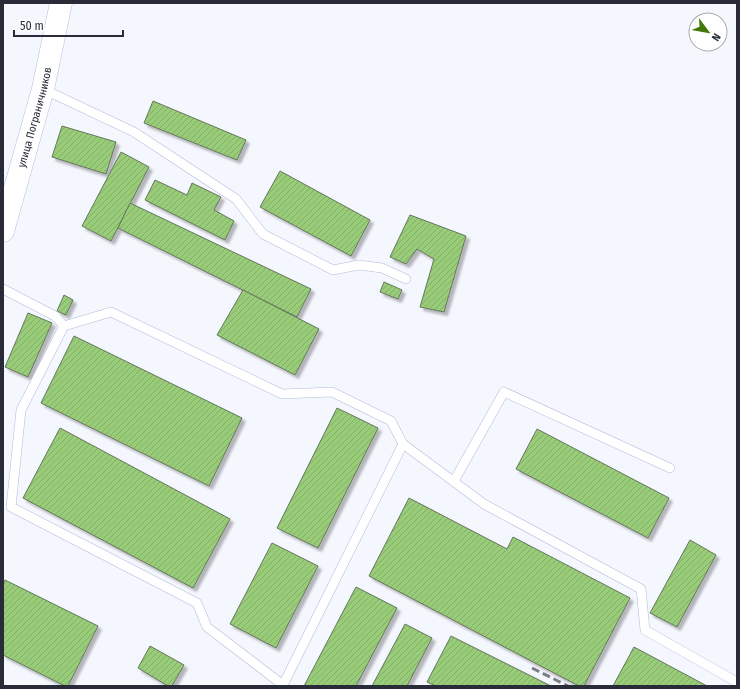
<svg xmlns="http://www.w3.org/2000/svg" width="740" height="689" viewBox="0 0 740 689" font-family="'Fira Sans Condensed',sans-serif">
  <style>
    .building { fill: url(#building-hatch); stroke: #65765b; filter: url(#shadow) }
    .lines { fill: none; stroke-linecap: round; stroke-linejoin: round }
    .service-casing { stroke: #b3bada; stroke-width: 10 }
    .primary-casing { stroke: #b3bada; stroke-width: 23 }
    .service { stroke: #fff; stroke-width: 9 }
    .primary { stroke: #fff; stroke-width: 22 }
    .rail { stroke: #7b7d87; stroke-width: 3; stroke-dasharray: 8 4; stroke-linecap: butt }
    .labels { text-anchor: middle; stroke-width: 3; stroke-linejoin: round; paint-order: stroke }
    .street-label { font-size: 11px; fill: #292c38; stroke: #fff }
  </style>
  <defs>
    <pattern id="building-hatch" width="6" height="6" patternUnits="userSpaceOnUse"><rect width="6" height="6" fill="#98cc78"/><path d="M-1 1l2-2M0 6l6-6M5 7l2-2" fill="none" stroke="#83af69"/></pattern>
    <filter id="shadow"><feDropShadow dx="3.5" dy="3.5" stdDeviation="1" flood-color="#0004"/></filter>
  </defs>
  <rect width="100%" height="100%" fill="#f5f7fe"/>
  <!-- building -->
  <g class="building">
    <polygon points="153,101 246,140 237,160 144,123"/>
    <polygon points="62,126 116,142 106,174 52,157"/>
    <polygon points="121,152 149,167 111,241 82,226"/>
    <polygon points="280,171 370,220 351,256 260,207"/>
    <polygon points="155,180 187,195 192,183 221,197 214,210 234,221 225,240 145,200"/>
    <polygon points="130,203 311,289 297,317 118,228"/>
    <polygon points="410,215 466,236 444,312 420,307 434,259 417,249 406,264 390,257"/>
    <polygon points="384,282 402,290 398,299 380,292"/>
    <polygon points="243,290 319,329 295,375 217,335"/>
    <polygon points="64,295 73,300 66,315 57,311"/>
    <polygon points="28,313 52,323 28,377 5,367"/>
    <polygon points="74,336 242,418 209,486 41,403"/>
    <polygon points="337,408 378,428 318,548 277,528"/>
    <polygon points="60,428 230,519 193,588 23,498"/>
    <polygon points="537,429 669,498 648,538 516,469"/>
    <polygon points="409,498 507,549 513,537 630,598 584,686 579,686 369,576"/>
    <polygon points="690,540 716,555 677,627 650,613"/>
    <polygon points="272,543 318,566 276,648 230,624"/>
    <polygon points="5,580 98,626 68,686 65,686 3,655 3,584"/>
    <polygon points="356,587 397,608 356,686 304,686"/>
    <polygon points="405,624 432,638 407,686 372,686"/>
    <polygon points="451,636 551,686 436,686 427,682"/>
    <polygon points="150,646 184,665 172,686 168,686 138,668"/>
    <polygon points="634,647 707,686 613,686"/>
  </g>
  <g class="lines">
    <defs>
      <g id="service">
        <polyline points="43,89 134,132 236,199 263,234 333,270 359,265 382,268 406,279"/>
        <polyline points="3,289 55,316 64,326 111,312 282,394 332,392 391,421 403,444 484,504 641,589 645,630 735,681"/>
        <polyline points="64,326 21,410 11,507 197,603 207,627 283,685"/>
        <polyline points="454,481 504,392 670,468"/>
        <polyline points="284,686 283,685 403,444"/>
      </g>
      <g id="primary">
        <path id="s1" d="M3 231 43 89 61 3"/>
      </g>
    </defs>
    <!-- service casing -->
    <use href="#service" class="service-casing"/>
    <!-- primary casing -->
    <use href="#primary" class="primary-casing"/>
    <!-- service -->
    <use href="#service" class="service"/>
    <!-- primary -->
    <use href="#primary" class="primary"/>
    <!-- rail -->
    <polyline class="rail" points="532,668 568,686"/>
  </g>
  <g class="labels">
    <!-- street labels -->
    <g class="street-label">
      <text dy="4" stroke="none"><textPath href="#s1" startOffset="118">улица Пограничников</textPath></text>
    </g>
  </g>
  <!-- border -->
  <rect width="740" height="689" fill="none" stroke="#292c38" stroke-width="8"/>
  <!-- north arrow -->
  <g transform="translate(708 32) rotate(122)"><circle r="19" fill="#ffffff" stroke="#a9abaf"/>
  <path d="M0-3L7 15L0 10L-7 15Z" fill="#41780a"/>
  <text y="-6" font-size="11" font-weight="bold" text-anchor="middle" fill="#292c38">N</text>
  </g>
  <!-- scale -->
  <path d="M14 30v6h109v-6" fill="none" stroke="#292c38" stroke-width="2"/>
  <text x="20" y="30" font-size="12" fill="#292c38" stroke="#ffffff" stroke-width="3" paint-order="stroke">50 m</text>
</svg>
